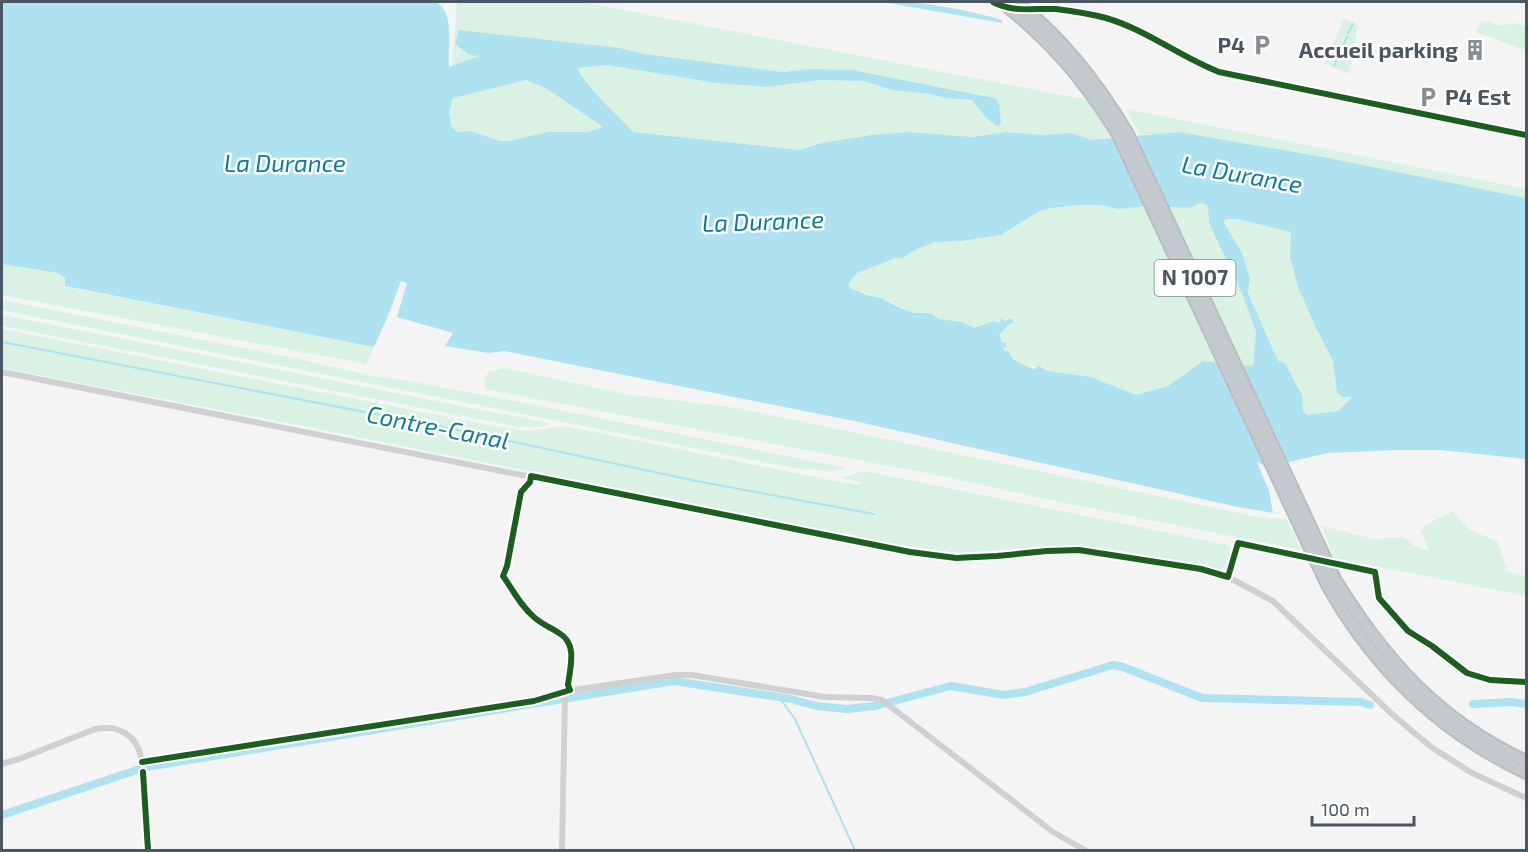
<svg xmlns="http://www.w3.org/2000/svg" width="1528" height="852" viewBox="0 0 1528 852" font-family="'Exo 2',sans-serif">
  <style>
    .green { fill: #d9f2e3 }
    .water { fill: #aee2f0; fill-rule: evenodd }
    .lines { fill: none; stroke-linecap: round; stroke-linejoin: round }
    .stream { stroke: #aee2f0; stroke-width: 2 }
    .canal { stroke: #aee2f0; stroke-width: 8 }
    .trunk-casing { stroke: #b9bec3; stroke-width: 14 }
    .minor { stroke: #ced0d2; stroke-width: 6 }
    .trunk { stroke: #c4c9cd; stroke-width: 10 }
    .cycleway-casing { stroke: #fff; stroke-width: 10 }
    .cycleway { stroke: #1b5e20; stroke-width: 6 }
    .labels { text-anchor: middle; stroke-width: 5; stroke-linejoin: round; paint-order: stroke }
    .shield { fill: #fff; stroke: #808990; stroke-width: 1.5 }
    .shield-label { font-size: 21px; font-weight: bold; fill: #4a5661 }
    .poi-label { font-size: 22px; font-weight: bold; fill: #4a5661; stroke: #fff; text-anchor: end }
    .water-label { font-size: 24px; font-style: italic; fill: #0c7c9b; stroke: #fff }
  </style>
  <rect width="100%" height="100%" fill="#f4f4f4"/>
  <!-- green -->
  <g class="green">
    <path d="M457 2H582L1088 100 1111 139 1090 140 1072 133 1043 135 1006 132 973 137 910 132 871 135 821 143 800 150 633 132C622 119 579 79 578 68L607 65 716 83 767 87 820 80 865 81 892 90 931 94 944 98 973 100 981 112 993 123 1001 122 988 96 852 70 809 69 783 72 644 54 620 48 460 30 481 56 452 67Z"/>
    <polygon points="1344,19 1358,25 1349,74 1324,63"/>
    <path d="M1486 20 1499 26 1516 23 1526 27V50C1509 46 1494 36 1476 33L1481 21 1484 23Z"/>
    <polygon points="526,80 547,89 603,127 588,132 548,132 508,141 500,141 471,131 458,132 452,128 449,113 453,98"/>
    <polygon points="1126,109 1526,189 1526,198 1329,159 1179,132 1140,135"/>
    <path d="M1200 203 1206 204 1208 208 1209 223 1242 293 1256 332 1253 367 1203 361 1168 386 1136 395 1091 377 1048 371 1043 367C1031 369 1011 364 1009 351H1004L999 335 1012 320 1009 318 998 324 994 321 974 328 939 319 931 313H915L900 308 893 303 850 288 848 284 857 273 896 258H902L915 250 935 242 962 241 1000 235 1040 211 1051 208 1078 205H1100L1119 209 1149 206 1189 208Z"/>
    <polygon points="1226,219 1237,219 1291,232 1290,257 1317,330 1333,361 1337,393 1352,397 1338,411 1306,415 1303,410 1299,388 1285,363 1278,361 1248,293 1250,283 1239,248 1226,226 1224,222"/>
    <polygon points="2,264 58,273 65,278 66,287 374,347 366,364 2,295"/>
    <polygon points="2,300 299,359 372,376 403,380 509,400 847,468 832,471 794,468 2,310"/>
    <polygon points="2,315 548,423 548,425 538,427 519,427 2,326"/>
    <polygon points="2,329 498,427 525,431 565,426 825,479 860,485 860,482 842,478 864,471 1228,545 1232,549 1232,555 1223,569 1219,569 1117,550 1072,545 956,553 882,542 298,425 2,368"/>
    <polygon points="504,368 625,394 737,408 1263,518 1286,519 1301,550 1050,500 937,475 485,389 484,380 488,372"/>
    <polygon points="1452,511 1470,530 1497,541 1508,572 1526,576 1526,596 1334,558 1322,526 1374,539 1403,537 1413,545 1430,551 1421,532 1426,525"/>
  </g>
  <!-- water -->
  <g class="water">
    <path d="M2 2H435C456 11 447 47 449 67L480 56 469 55 455 44 459 30 620 48 644 54 783 72 809 69 852 70 995 98 999 104 1001 123 998 126C987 121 980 110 972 100L944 98 931 94 892 90 864 81 820 80 767 87 716 83 607 65 578 68C579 80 622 119 633 132L800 150 821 143 871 135 910 132 973 137 1006 132 1043 135 1072 133 1091 140 1179 132 1323 157 1526 198V459L1440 450H1397L1327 453 1277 465 1266 466 1257 462 1269 491 1273 513 1238 507 859 422 504 351 489 353 445 346 453 333 397 317 407 283 401 281 389 313 374 347 65 286V278L58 273 2 264ZM526 80 547 89 603 127 588 132H548L508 141H500L471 131 458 132 452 128 449 113 453 98ZM1200 203 1206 204 1208 208 1209 223 1242 293 1256 332 1253 366 1203 361 1168 386 1136 395 1091 377 1048 371 1039 366 1034 369C1023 363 1012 364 1009 351H1004L1003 347H1006V343H1002L999 335 1009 324 1014 322 1011 318 1005 321 1000 317 1001 321 999 323 994 321 974 328 961 322 939 319 931 313H915L900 308 881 298 867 295 850 288 848 284 857 273 896 258H902L915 250 935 242 962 241 1000 235 1040 211 1051 208 1078 205H1100L1119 209 1149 206 1189 208ZM1226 219H1237L1291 232 1290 257 1298 287 1317 330 1333 361 1337 393 1343 397H1352L1338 411 1307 415 1303 411 1302 395 1285 363 1278 361 1248 293 1250 279 1242 253 1226 226 1224 222Z"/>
    <path d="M883 2C923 1 964 9 1002 20V23Z"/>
  </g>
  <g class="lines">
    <!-- stream -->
    <g class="stream">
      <polyline points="1348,33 1353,24"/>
      <polyline points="1334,66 1347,37"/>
      <polyline points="2,342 458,430 696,481 874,514"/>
      <polyline points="779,697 795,719 855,850"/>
    </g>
    <!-- canal -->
    <g class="canal">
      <polyline points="1473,704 1511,702 1526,704"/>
      <polyline points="2,815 146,767 674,681 791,699 816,706 847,709 875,706 951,686 1004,695 1025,692 1113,665 1123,667 1202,698 1361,702 1370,705"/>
    </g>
    <defs>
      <g id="trunk">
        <path d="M1001 2C1050 40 1085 81 1118 135L1326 583C1373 668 1438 731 1526 773"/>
        <path d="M1017 2C1063 38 1097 82 1127 132L1335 579C1385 660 1438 720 1526 761"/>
      </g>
    </defs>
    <!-- trunk casing -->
    <use href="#trunk" class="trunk-casing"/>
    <!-- minor -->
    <g class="minor">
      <polyline points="2,372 910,552 956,558 997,556 1047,551 1079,550 1201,569 1228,577 1273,601 1393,715 1431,747 1472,773 1526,798"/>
      <path d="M2 764 19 759 95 729C118 725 136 734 141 757L148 850"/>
      <polyline points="562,850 565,696 567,691 675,675 692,675 825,697 871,698 882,700 1053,832 1085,850"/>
    </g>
    <!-- trunk -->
    <use href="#trunk" class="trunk"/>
    <defs>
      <g id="cycleway">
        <path d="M993 2C1014 13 1034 8 1056 9 1072 11 1091 14 1106 18 1147 30 1180 57 1219 72L1526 135"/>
        <path d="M570 690 568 685C570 667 578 644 559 633 551 628 542 624 535 618 521 607 513 590 503 576L507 566 521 492 530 482 531 476 910 552 956 558 997 556 1047 551 1079 550 1201 569 1228 577 1238 543 1375 572 1379 598 1408 631 1432 646 1467 673 1490 680 1526 682"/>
        <polyline points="142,762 534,701 567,691"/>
        <polyline points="143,772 148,850"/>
      </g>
    </defs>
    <!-- cycleway casing -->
    <use href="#cycleway" class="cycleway-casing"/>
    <!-- cycleway -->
    <use href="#cycleway" class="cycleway"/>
  </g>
  <!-- icons -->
  <defs>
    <symbol id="parking-bare" viewBox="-9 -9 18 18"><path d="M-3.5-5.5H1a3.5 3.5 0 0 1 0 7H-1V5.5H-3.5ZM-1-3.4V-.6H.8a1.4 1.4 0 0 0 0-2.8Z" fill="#868d94" stroke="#fff" stroke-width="2.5" paint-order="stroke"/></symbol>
    <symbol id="building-bare" viewBox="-9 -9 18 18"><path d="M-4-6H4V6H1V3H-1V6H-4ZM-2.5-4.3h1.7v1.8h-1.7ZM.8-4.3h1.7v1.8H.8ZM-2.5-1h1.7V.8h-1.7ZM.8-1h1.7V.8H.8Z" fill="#868d94" stroke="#fff" stroke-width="2.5" paint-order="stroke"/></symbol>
  </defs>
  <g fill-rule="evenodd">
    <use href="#parking-bare" x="1247" y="30" width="30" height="30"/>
    <use href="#building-bare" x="1460" y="35" width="30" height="30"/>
    <use href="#parking-bare" x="1413" y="82" width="30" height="30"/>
  </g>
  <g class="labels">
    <!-- shield labels -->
    <rect class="shield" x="1154.5" y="260" width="81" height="36" rx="4.5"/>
    <g class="shield-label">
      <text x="1195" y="285">N 1007</text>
    </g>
    <!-- poi labels -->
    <g class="poi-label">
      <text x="1245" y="53">P4</text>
      <text x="1458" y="58">Accueil parking</text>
      <text x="1445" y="105" text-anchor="start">P4 Est</text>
    </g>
    <!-- water labels -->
    <g class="water-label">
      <text x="285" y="172">La Durance</text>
      <text transform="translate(1242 175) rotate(10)" y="8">La Durance</text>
      <text transform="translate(763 222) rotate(-2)" y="8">La Durance</text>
      <text transform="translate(438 428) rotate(11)" y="8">Contre-Canal</text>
    </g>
  </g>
  <!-- border -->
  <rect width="1528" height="852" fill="none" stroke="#4a5661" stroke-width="6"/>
  <!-- scale -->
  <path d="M1312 816v9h102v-9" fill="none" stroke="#4a5661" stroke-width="3"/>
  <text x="1321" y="816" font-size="18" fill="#4a5661" stroke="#ffffff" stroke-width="4.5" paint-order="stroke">100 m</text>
</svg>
